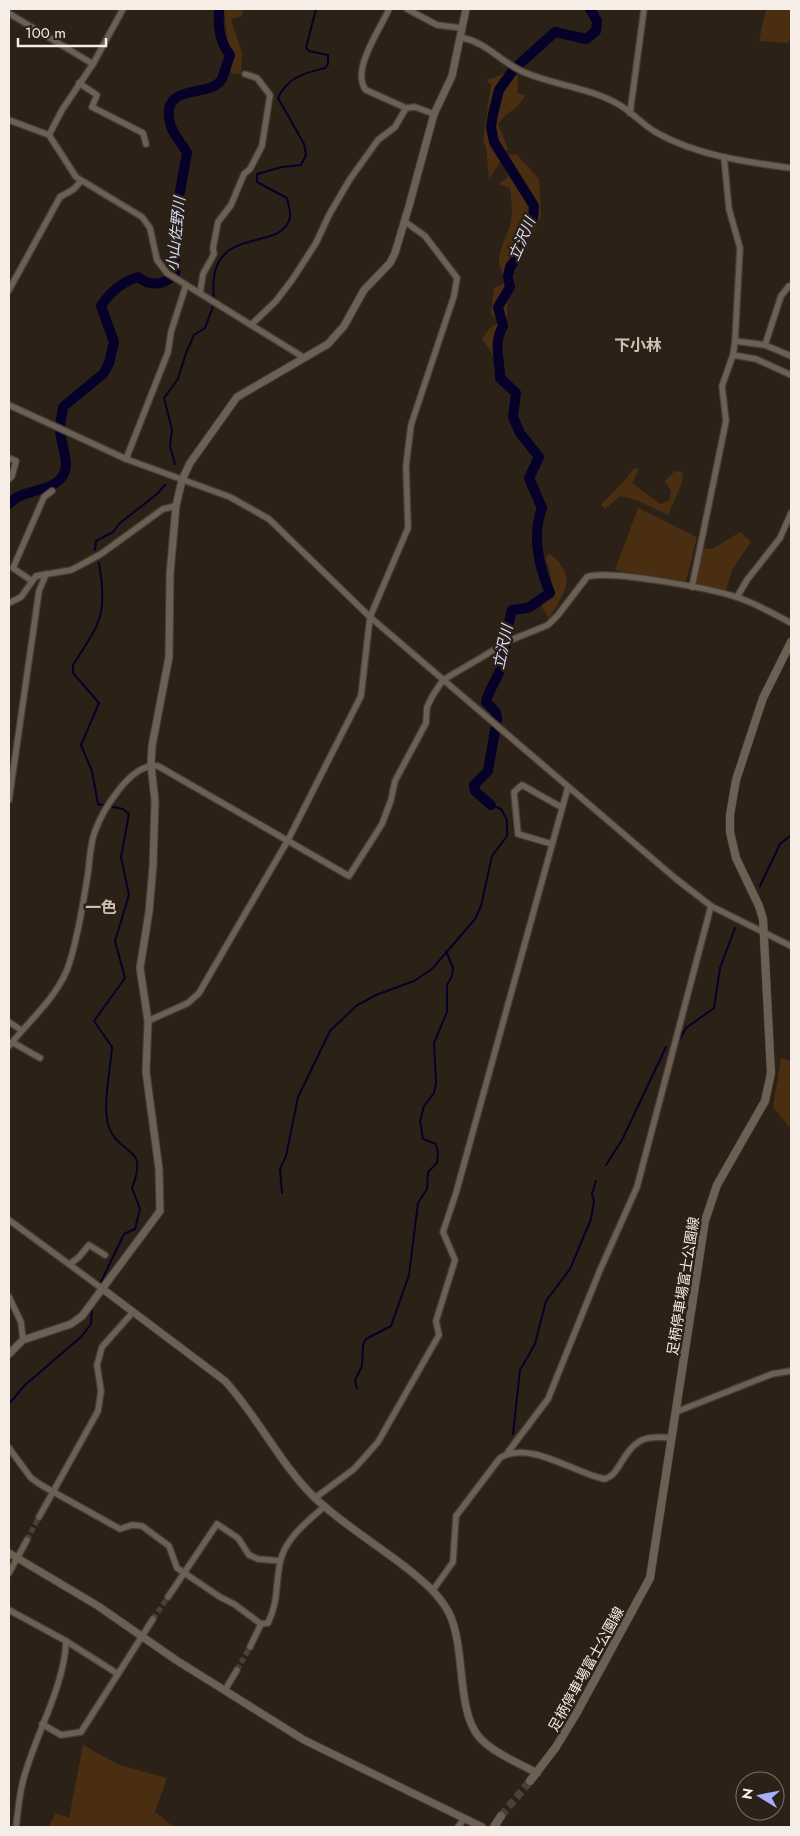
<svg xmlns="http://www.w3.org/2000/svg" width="800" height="1836" viewBox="0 0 800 1836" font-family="Jost,'Noto Sans JP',sans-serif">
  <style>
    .green { fill: #492e11 }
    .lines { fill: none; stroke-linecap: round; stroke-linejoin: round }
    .stream { stroke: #060129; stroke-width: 2 }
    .river { stroke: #060129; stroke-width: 10 }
    .minor-tunnel { stroke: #4a4036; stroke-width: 5.5; stroke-dasharray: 5.5 3; stroke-linecap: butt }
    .secondary-tunnel { stroke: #4a4036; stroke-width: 8; stroke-dasharray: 8 4; stroke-linecap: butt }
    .minor-casing { stroke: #463c35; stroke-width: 8 }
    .tertiary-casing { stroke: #463c35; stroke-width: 9 }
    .secondary-casing { stroke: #463c35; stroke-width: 9 }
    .minor { stroke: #6c5f53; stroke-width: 5.5 }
    .tertiary { stroke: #6c5f53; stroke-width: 7 }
    .secondary { stroke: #6c5f53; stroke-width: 8 }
    .labels { text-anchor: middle; stroke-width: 5; stroke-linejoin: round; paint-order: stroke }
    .street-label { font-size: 14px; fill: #f5ede6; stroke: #2c2117 }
    .water-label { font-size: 15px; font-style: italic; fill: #d8ddfd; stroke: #2c2117 }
    .quarter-label { font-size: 16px; font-weight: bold; fill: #cfc0b3; stroke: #2c2117 }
  </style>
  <rect width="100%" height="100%" fill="#2c2117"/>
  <!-- green -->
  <g class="green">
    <polygon points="224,9 243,9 242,16 231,19 242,53 241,74 231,73"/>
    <polygon points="766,9 791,9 791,39 787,43 759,41"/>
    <path d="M511 71 518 74 517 93 525 95C519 110 506 111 498 124L508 149 489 179 486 147 483 141 491 85 487 80Z"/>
    <path d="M506 154 517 155 539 179 541 216 534 231 523 241 513 271 515 281 508 295 507 316 503 333 504 379C495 366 493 351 482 339L489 329 499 322 491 314 494 288 504 284C505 272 499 269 499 262 499 245 509 235 511 220 513 210 511 198 510 188L499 184 508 177Z"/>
    <path d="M634 468 639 469 632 483 660 504 669 501 671 491 665 481 675 471 683 472 682 483 668 515 636 500 620 496 605 509 601 505C614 491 624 483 634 468Z"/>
    <polygon points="638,508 697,537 686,581 615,570"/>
    <polygon points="740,532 751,542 732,570 726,590 693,585 699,548 712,549"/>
    <path d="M550 554C579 577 564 593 549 619L541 605 553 593 550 570 545 558Z"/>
    <polygon points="781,1058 791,1061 791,1129 773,1107"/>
    <polygon points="83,1745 119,1765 167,1778 155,1812 174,1827 48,1827 56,1813 69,1818"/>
  </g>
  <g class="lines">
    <!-- stream -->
    <g class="stream">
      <path d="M214 299C205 220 283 255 290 217 291 212 288 204 287 198L257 182V174L282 167 301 165 306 155 304 144 278 98C287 77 305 73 325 68L328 64V55L309 51 306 48 316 9"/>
      <polyline points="175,464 170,446 172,429 164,398 178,379 186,353 194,335 205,328 214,304"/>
      <polyline points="95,550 96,541 113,532 120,523 157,494 165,485"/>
      <path d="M99 563C108 615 100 623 73 665V673L99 703 81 745 92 771 98 804 123 809 129 814 121 857 129 895 115 941 125 978 94 1021 112 1047C111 1069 100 1112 111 1132 125 1157 148 1147 132 1188L140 1209 135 1229 124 1234 101 1282"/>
      <polyline points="760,886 780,844 791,835"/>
      <polyline points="677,1044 686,1028 714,1008 720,968 735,928"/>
      <polyline points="606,1165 622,1140 666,1047"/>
      <polyline points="282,1193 280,1169 286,1156 298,1097 330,1031 356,1006 376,995 414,981 432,969 475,919 481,906 492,856 507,836 507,820 501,809 491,805"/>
      <polyline points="357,1388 355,1380 362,1366 363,1345 366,1339 391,1326 409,1275 418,1203 427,1189 428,1172 437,1163 438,1153 436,1144 423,1139 420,1121 424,1106 434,1093 436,1083 434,1043 447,1012 447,985 452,976 453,968 446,951"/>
      <polyline points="9,1404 25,1385 81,1337 91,1324 92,1306"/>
      <polyline points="513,1434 520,1370 535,1344 546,1301 570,1269 591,1219 594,1201 592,1194 596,1181"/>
    </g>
    <!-- river -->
    <g class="river">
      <path d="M9 504C19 491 40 493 54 484 76 471 61 449 60 430 60 422 62 415 63 407L104 373 109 363 114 342 101 306C110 292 122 282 138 277 151 287 163 285 175 275V219L187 153C182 143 172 134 170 123 160 81 211 99 222 79L230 55C219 41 218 26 219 9"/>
      <path d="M491 805 475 791 474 785 488 771 497 719 496 712 486 702C489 689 498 678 502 665 507 646 506 628 512 610L528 608 550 593C539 567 532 535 542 508L529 478 539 457 520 433 513 417 516 393 500 378C500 359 493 343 503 326L498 307 510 287 508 276 510 267 515 260 523 236 533 219 534 206 494 142 491 127 493 114 499 90 514 69 555 32 586 39 596 31 597 21 590 9"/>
    </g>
    <!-- minor-tunnel -->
    <g class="minor-tunnel">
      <polyline points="27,1540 39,1517"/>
      <polyline points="153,1619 168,1597"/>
      <polyline points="237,1670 250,1647"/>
    </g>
    <!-- secondary-tunnel -->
    <polyline class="secondary-tunnel" points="501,1816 530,1781"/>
    <defs>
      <g id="minor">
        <path d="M389 9C381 28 350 71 366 90L406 108 415 107 434 114"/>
        <polyline points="407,9 437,25 462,28"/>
        <polyline points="10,14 93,64"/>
        <path d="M460 37C489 43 502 64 526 73 555 85 589 88 616 103 632 111 643 126 659 134 699 156 747 162 791 168"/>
        <polyline points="79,83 97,95 92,107 143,133 146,144"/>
        <polyline points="630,113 644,9"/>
        <polyline points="9,120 49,135 76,177 142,217 150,228 157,260 167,273 303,357"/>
        <polyline points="49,135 62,110 93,64 123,9"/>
        <polyline points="9,290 60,197 74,189 81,181"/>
        <polyline points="200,293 203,274 214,254 213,248 218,222 231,205 244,174 250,169 262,146 270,95 257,78 245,74"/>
        <polyline points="252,324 276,301 292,280 316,243 329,215 350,179 378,140 395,127 406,108"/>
        <polyline points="735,341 765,345 791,356"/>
        <polyline points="765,345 781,296 789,286 791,286"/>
        <polyline points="733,355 756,359 791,375"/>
        <polyline points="9,405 126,459 230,497 269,519 370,617 675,878 711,906 791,946"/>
        <polyline points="9,458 16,461 12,476 9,479"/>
        <polyline points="126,459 168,352 171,332 186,285"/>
        <polyline points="32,581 13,568 44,497 52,491"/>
        <polyline points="692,587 726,421 722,386 733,355 735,341 740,248 729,209 724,157"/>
        <polyline points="737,597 747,580 780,538 791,513"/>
        <polyline points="9,603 21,597 36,576 71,570 79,566 101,554 163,509 176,506"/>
        <polyline points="9,800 39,591 46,574"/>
        <polyline points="552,844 518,834 514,792 522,785 561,807"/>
        <polyline points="148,1021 188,1003 199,993 288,840 361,696 370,617 408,528 406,466 411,425 454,296 457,278 425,236 404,221"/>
        <polyline points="9,1022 21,1030"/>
        <polyline points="12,1042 40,1058"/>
        <path d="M9 1046C28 1022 55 999 67 970 76 946 84 899 88 873 90 859 90 844 95 831 103 810 131 762 158 766L349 876 382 824 391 800 395 781 426 723 427 707 433 695 443 680 511 640 548 625 558 615 587 577C608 569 714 589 739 598 757 604 774 614 791 623"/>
        <polyline points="9,1220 104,1290"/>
        <polyline points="70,1264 79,1257 89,1245 105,1255"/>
        <polyline points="9,1297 21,1322 23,1340"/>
        <polyline points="676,1412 772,1374 791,1371"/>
        <polyline points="9,1448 31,1478 41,1485 120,1529 132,1525 142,1526 169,1546 177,1568 220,1597 234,1604 261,1624"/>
        <polyline points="508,1452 548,1399 600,1270 637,1187 711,906"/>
        <polyline points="315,1498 354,1469 378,1442 439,1335 436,1321 455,1260 443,1232 456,1193 568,787"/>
        <polyline points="39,1517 98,1411 101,1391 97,1365 102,1347 133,1312"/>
        <polyline points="9,1573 27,1540"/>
        <path d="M433 1590 453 1562 456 1516 500 1458C528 1439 576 1474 605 1479 613 1476 615 1472 619 1466 634 1440 642 1435 672 1438"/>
        <polyline points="168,1597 217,1524 238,1538 249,1555 258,1559 280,1561"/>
        <polyline points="9,1610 66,1641 118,1674 153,1619"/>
        <path d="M250 1647 261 1624 268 1623C279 1599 275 1587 280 1563 284 1539 308 1521 325 1506"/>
        <polyline points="225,1690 237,1670"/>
        <polyline points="42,1724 61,1735 81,1732 118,1674"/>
        <path d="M16 1827C18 1812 19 1796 23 1781 34 1737 65 1686 66 1641"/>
        <polyline points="458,1827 464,1819"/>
      </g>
      <g id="tertiary">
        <path d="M104 1290 225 1381C258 1417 280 1464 315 1498 341 1523 379 1546 408 1569 424 1582 439 1594 449 1613 466 1647 456 1710 479 1737 493 1753 519 1763 537 1773"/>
        <polyline points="9,1354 23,1340 71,1324 82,1316 160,1211 159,1169 146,1072 148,1021 140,968 149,912 153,866 155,801 151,765 152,746 169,657 170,574 176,506 182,480 190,463 237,397 328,344 344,326 364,290 390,263 395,253 409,206 434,114 452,76 466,9"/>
        <polyline points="9,1553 98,1606 176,1660 304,1740 482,1827"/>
      </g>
      <g id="secondary">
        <polyline points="530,1781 556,1747 576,1714 650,1578 705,1221 717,1185 765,1101 771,1073 763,919 759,906 736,858 730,832 730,815 736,780 763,698 791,642"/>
        <polyline points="494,1827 501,1816"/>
      </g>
    </defs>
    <!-- minor casing -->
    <use href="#minor" class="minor-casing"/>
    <!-- tertiary casing -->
    <use href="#tertiary" class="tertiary-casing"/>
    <!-- secondary casing -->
    <use href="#secondary" class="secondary-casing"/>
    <!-- minor -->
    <use href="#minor" class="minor"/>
    <!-- tertiary -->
    <use href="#tertiary" class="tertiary"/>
    <!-- secondary -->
    <use href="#secondary" class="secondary"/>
  </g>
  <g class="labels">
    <!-- street labels -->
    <g class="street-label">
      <text transform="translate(683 1286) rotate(-81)" y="5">足柄停車場富士公園線</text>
      <text transform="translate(586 1669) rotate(-61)" y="5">足柄停車場富士公園線</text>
    </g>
    <!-- water labels -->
    <g class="water-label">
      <text transform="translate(176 234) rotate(-84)" y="5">小山佐野川</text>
      <text transform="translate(522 239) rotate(-67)" y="5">立沢川</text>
      <text transform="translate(503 647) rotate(-78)" y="5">立沢川</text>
    </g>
    <!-- quarter labels -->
    <g class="quarter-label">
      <text x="638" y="351">下小林</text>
      <text x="101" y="913">一色</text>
    </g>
  </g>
  <!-- border -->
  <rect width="800" height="1836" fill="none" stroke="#f5ede6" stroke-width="20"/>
  <!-- north arrow -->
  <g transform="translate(760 1796) rotate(280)"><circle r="24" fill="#2c2117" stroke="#7c736a"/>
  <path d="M0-4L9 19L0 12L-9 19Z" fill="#a8b0fc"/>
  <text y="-8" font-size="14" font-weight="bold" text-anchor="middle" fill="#f5ede6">N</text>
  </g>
  <!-- scale -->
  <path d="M18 38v8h88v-8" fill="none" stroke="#f5ede6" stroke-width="2.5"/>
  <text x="25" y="38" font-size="15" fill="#f5ede6" stroke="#2c2117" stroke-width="4" paint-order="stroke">100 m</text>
</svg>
